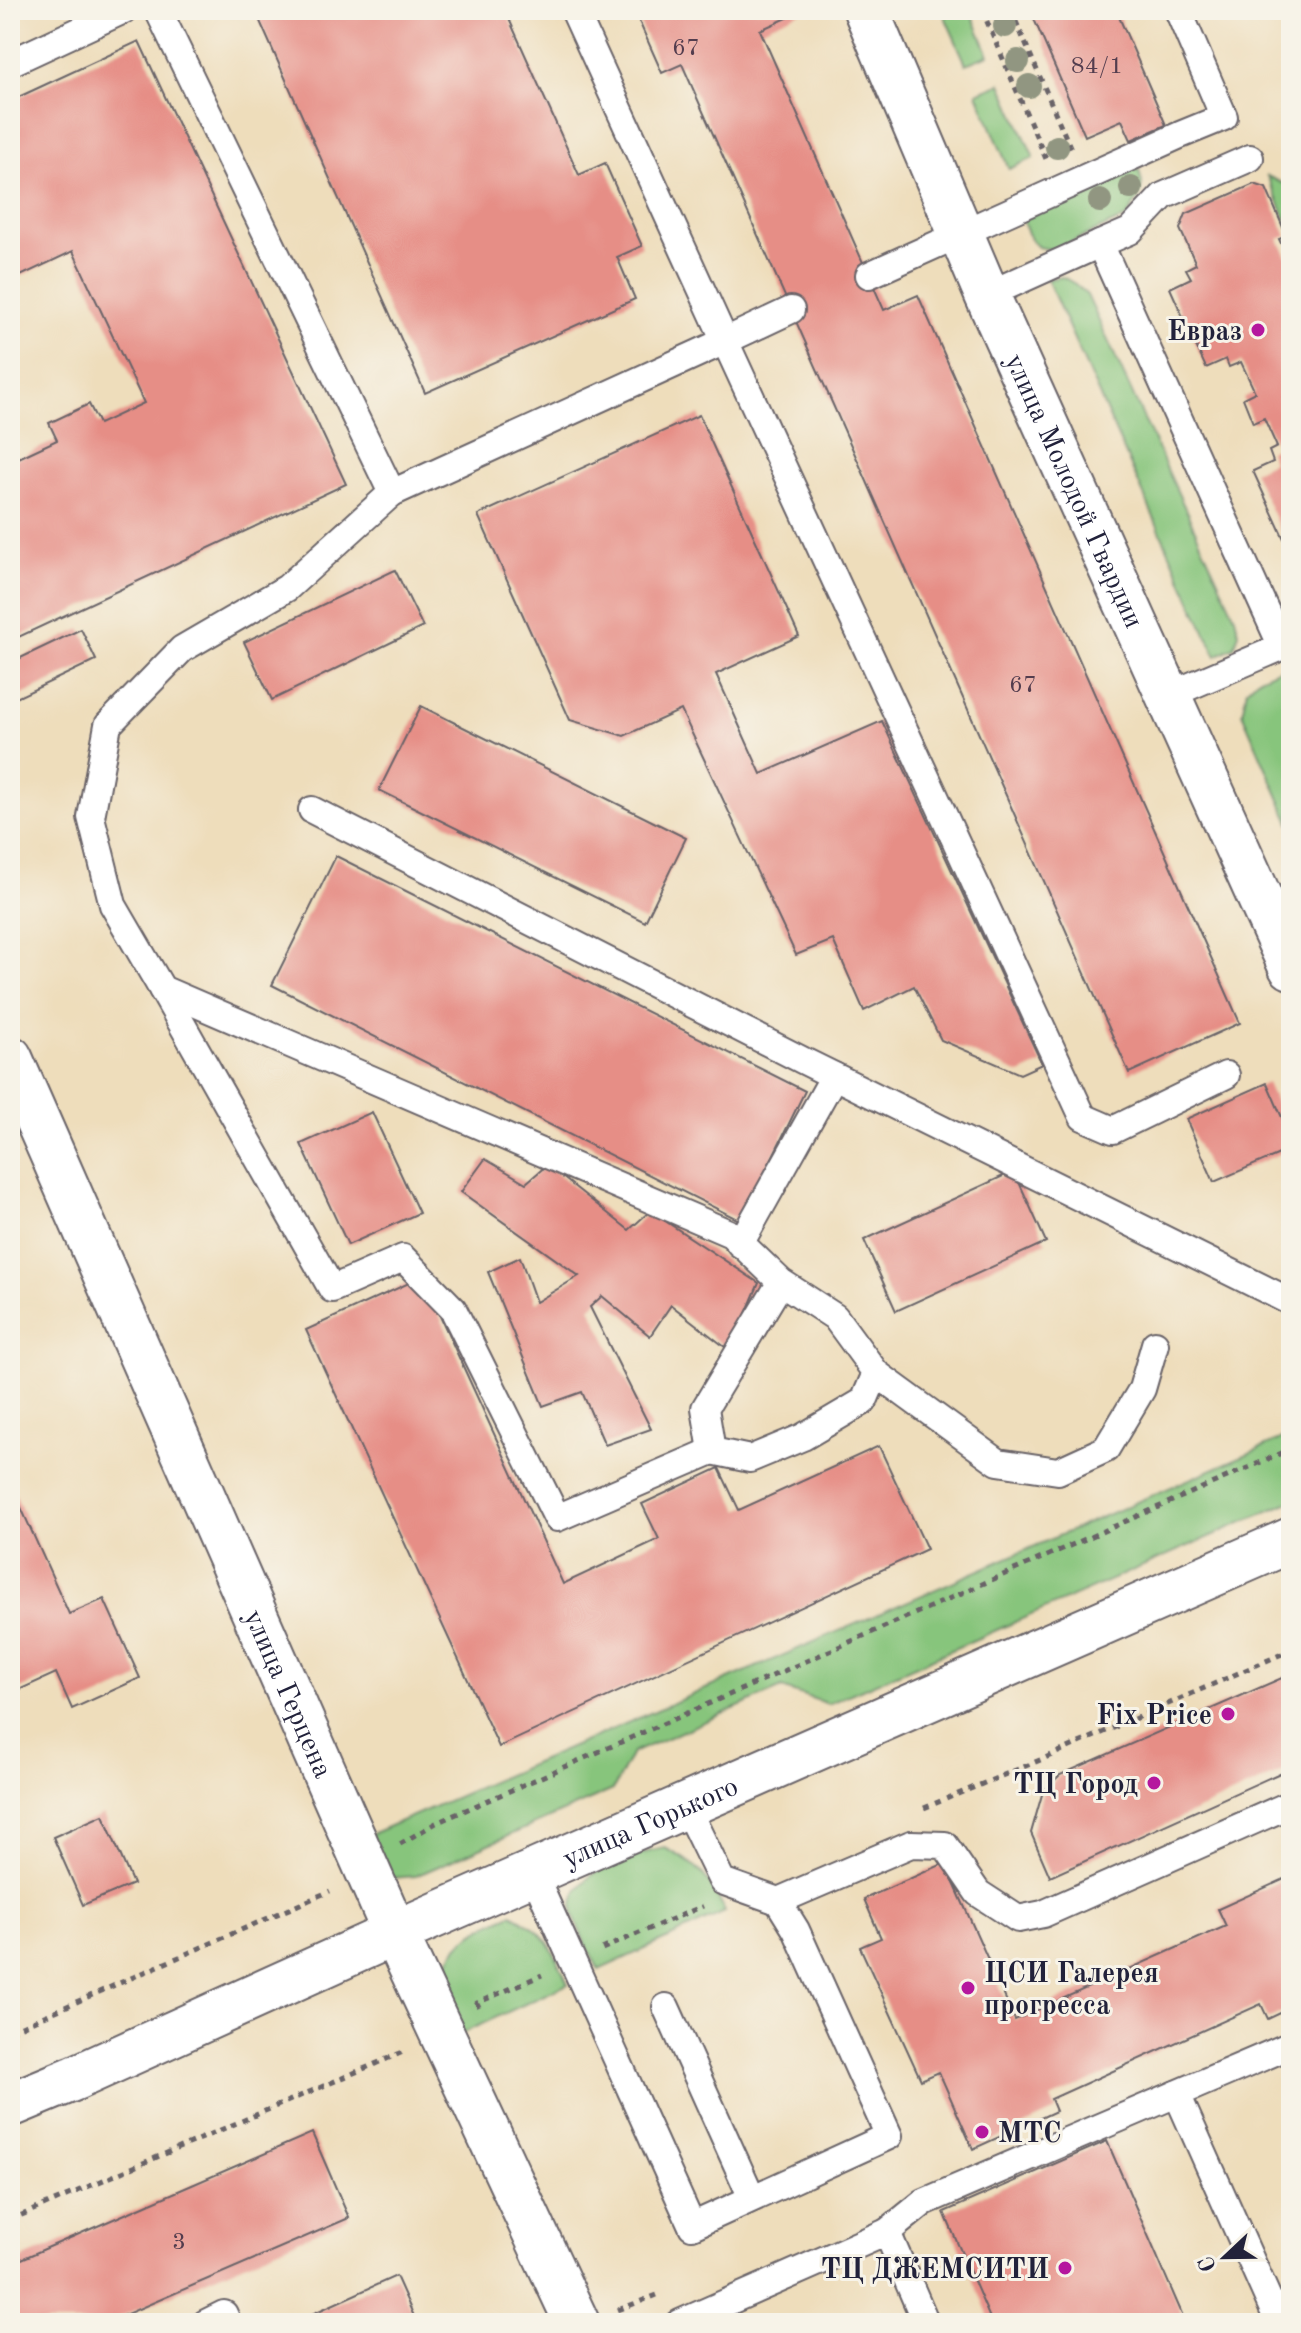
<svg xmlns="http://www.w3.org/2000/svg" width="1301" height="2333" viewBox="0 0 1301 2333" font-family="'Old Standard TT',serif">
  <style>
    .green { fill: #87c57c; stroke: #54745c; stroke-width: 2 }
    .building { fill: #e68e86 }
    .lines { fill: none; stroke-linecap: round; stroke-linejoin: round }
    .lane-casing { stroke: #696368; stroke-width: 30 }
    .street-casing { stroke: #696368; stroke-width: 48 }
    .secondary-casing { stroke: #696368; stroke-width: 48 }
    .path { stroke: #696368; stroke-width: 5; stroke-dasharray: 6 6; stroke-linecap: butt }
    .lane { stroke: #fff; stroke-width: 26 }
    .street { stroke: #fff; stroke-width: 44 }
    .secondary { stroke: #fff; stroke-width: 44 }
    .tree { fill: #919681 }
    .poi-dot { fill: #b5179e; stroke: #f7f3e8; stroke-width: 3 }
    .labels { text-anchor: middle; stroke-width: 6; stroke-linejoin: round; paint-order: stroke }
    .number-label { font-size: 24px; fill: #533d4e }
    .poi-label { font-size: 28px; font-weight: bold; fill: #22223b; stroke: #f7f3e8; text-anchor: end }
    .street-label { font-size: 28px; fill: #22223b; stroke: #f7f3e8 }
  </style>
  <rect width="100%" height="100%" fill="#f7f3e8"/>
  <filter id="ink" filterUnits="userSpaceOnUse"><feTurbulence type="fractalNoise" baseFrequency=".0125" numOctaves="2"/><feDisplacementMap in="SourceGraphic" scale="16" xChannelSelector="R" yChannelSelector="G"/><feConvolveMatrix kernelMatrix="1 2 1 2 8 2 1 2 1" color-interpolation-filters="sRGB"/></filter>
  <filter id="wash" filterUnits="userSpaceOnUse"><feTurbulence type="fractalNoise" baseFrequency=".006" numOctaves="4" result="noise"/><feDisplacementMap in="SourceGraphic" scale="32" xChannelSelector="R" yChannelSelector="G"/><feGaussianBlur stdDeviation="1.8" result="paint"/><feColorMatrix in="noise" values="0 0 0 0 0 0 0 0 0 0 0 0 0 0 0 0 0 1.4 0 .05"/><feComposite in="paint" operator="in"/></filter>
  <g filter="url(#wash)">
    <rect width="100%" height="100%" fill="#edb"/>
    <!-- green -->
    <g class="green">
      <polygon points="942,10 970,10 989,55 966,64"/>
      <polygon points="1001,83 1034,158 1009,169 977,93"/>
      <polygon points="1132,170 1139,170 1142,183 1140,195 1127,217 1054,250 1038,247 1031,240 1022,220"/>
      <polygon points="1267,176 1291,187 1291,231"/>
      <polygon points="1063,277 1075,284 1087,295 1235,617 1239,633 1234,647 1216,656 1047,279"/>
      <polygon points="1291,664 1291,825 1242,713 1247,689 1257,679"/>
      <polygon points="1291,1435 1291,1501 828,1704 782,1688 632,1753 613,1790 416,1876 392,1878 362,1838"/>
      <path d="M665 1848C700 1866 708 1876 725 1912L599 1970C593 1958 574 1923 573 1912 568 1871 635 1854 665 1848Z"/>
      <path d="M512 1914C550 1935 551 1946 568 1984L452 2038C449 2024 444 2009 443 1994 440 1947 475 1929 512 1914Z"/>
    </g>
    <g id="blocks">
      <!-- building -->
      <g class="building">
        <polygon points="255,10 505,10 579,175 605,163 642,246 617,257 635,299 425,393"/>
        <polygon points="634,10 805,10 760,30 884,310 918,295 1240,1023 1129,1073 682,64 662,73"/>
        <polygon points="1030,10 1116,10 1166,125 1131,140 1122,120 1085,136"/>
        <polygon points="139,41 346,484 10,641 10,462 57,440 49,423 89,404 99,424 144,403 73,251 10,281 10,101"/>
        <polygon points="1254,184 1266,188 1287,236 1279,239 1291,265 1291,554 1253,471 1273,462 1269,451 1277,447 1264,418 1253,423 1243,398 1255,392 1241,362 1229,367 1226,359 1206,368 1170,288 1191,278 1186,269 1196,264 1180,229 1186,214"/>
        <polygon points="699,415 799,636 716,674 761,774 882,721 1042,1064 1020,1074 941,1040 914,986 864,1011 833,940 796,955 681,710 624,736 570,720 478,515"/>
        <polygon points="395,570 423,627 272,700 244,642"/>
        <polygon points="81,629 96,660 10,701 10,663"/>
        <polygon points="421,706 686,838 645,922 379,790"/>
        <polygon points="336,856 805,1091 741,1221 272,985"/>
        <polygon points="1267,1083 1291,1138 1291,1149 1214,1182 1186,1119"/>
        <polygon points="372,1112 419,1213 348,1245 301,1144"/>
        <polygon points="485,1159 526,1183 547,1165 629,1230 650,1211 759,1283 730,1351 671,1305 650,1336 602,1296 590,1307 651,1429 605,1445 582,1392 543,1406 488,1272 520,1257 536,1302 579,1276 461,1192"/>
        <polygon points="1014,1171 1046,1242 896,1311 864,1240"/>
        <polygon points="422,1277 563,1584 659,1539 642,1504 719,1468 739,1510 879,1446 927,1549 499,1747 306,1330"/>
        <polygon points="10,1483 69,1614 104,1599 140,1678 72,1709 56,1673 10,1694"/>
        <polygon points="1291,1674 1291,1768 1050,1877 1031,1833 1043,1791 1060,1775"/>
        <polygon points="103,1815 133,1884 83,1905 53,1837"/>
        <polygon points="945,1863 1015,2020 1226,1926 1218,1909 1291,1876 1291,2008 1268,2019 1261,2004 1051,2099 1056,2111 973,2149 939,2072 921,2080 860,1947 881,1938 864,1899"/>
        <polygon points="312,2133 349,2218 106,2323 10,2323 10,2264"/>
        <polygon points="1107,2141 1186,2323 992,2323 944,2212"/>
        <polygon points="396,2276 417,2323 292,2323"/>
      </g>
    </g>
  </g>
  <g filter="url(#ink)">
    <use href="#blocks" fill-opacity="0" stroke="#696368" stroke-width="2"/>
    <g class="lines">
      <defs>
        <g id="lane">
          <polyline points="158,10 392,493 725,341 1083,1117 1113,1130 1226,1075"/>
          <polyline points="574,10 725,341 791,310"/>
          <polyline points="10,63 124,10"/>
          <polyline points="1100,244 1130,231 1163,196 1250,158"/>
          <polyline points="869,275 1180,135 1224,117 1178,10"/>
          <polyline points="987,295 1100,244 1282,647"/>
          <polyline points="392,493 287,588 182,649 108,725 91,817 113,905 162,989 731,1234 781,1282 705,1408 712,1451 750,1459 803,1437 864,1401 876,1373 835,1317 781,1282"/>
          <polyline points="1167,696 1291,643"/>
          <polyline points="312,810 804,1061 1291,1302"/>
          <polyline points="162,989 332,1289 403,1258 453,1309 557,1518 712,1451"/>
          <polyline points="740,1244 834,1076"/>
          <polyline points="876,1373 998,1462 1058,1471 1106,1449 1142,1389 1155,1344"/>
          <polyline points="685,1805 722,1881 778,1901 911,1844 945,1845 978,1893 1018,1919 1043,1914 1291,1804"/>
          <polyline points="533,1873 692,2226 889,2136 796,1930 778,1901"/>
          <polyline points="666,2007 752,2198"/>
          <polyline points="1177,2094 1279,2323"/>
          <polyline points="887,2232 924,2202 1291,2045"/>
          <polyline points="206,2323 224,2314 228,2323"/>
          <polyline points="680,2323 887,2232 926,2323"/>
        </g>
        <g id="street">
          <path id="s1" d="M866 10 987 295 1291 967"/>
          <path id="s2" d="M10 1058 395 1933 577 2323"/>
        </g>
        <g id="secondary">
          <path id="s3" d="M10 2105 75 2078 395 1933 1291 1540"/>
        </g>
      </defs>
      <!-- lane casing -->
      <use href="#lane" class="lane-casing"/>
      <!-- street casing -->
      <use href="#street" class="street-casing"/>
      <!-- secondary casing -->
      <use href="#secondary" class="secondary-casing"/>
      <!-- path -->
      <g class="path">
        <polyline points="982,10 1046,159"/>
        <polyline points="1011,10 1071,149"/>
        <polyline points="10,1003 17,1018"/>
        <polyline points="924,1808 1045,1758 1291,1650"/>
        <polyline points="400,1844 436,1823 1291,1449"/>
        <polyline points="602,1949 703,1906"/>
        <polyline points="479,2007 477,2003 542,1975"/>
        <polyline points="10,2031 330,1891"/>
        <polyline points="10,2220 403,2052"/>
        <polyline points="618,2310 657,2295"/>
      </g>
      <!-- lane -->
      <use href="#lane" class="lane"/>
      <!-- street -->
      <use href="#street" class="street"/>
      <!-- secondary -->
      <use href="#secondary" class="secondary"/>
    </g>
    <!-- trees -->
    <g class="tree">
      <circle cx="1005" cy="26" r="12"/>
      <circle cx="1018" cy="61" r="12"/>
      <circle cx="1029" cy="86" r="12"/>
      <circle cx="1057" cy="147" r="12"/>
      <circle cx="1131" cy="188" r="12"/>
      <circle cx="1100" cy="201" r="12"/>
    </g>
  </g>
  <!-- markers -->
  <g class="poi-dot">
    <circle cx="1258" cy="330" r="8"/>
    <circle cx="1228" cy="1714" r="8"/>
    <circle cx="1154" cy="1783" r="8"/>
    <circle cx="968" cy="1988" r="8"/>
    <circle cx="982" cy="2132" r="8"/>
    <circle cx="1065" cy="2268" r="8"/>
  </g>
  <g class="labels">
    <!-- number labels -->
    <g class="number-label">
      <text x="686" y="55">67</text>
      <text x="1097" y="73">84/1</text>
      <text x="1023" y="692">67</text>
      <text x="179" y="2249">3</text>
    </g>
    <!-- poi labels -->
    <g class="poi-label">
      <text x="1242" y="340">Евраз</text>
      <text x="1212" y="1724">Fix Price</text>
      <text x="1138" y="1793">ТЦ Город</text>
      <text x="984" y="1982" text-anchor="start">ЦСИ Галерея<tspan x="984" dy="32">прогресса</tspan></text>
      <text x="998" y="2142" text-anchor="start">МТС</text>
      <text x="1049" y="2278">ТЦ ДЖЕМСИТИ</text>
    </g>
    <!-- street labels -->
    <g class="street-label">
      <text dy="10" stroke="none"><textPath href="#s1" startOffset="524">улица Молодой Гвардии</textPath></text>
      <text dy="10" stroke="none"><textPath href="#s2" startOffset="694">улица Герцена</textPath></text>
      <text dy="10" stroke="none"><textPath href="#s3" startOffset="700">улица Горького</textPath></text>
    </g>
  </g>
  <!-- margin -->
  <rect width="1301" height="2333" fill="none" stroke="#f7f3e8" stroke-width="40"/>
  <!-- north arrow -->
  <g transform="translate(1225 2257) rotate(248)" stroke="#f7f3e8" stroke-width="6" paint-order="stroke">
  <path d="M0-6L14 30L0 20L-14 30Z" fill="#22223b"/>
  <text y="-12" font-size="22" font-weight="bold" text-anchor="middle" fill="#22223b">С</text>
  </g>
</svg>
